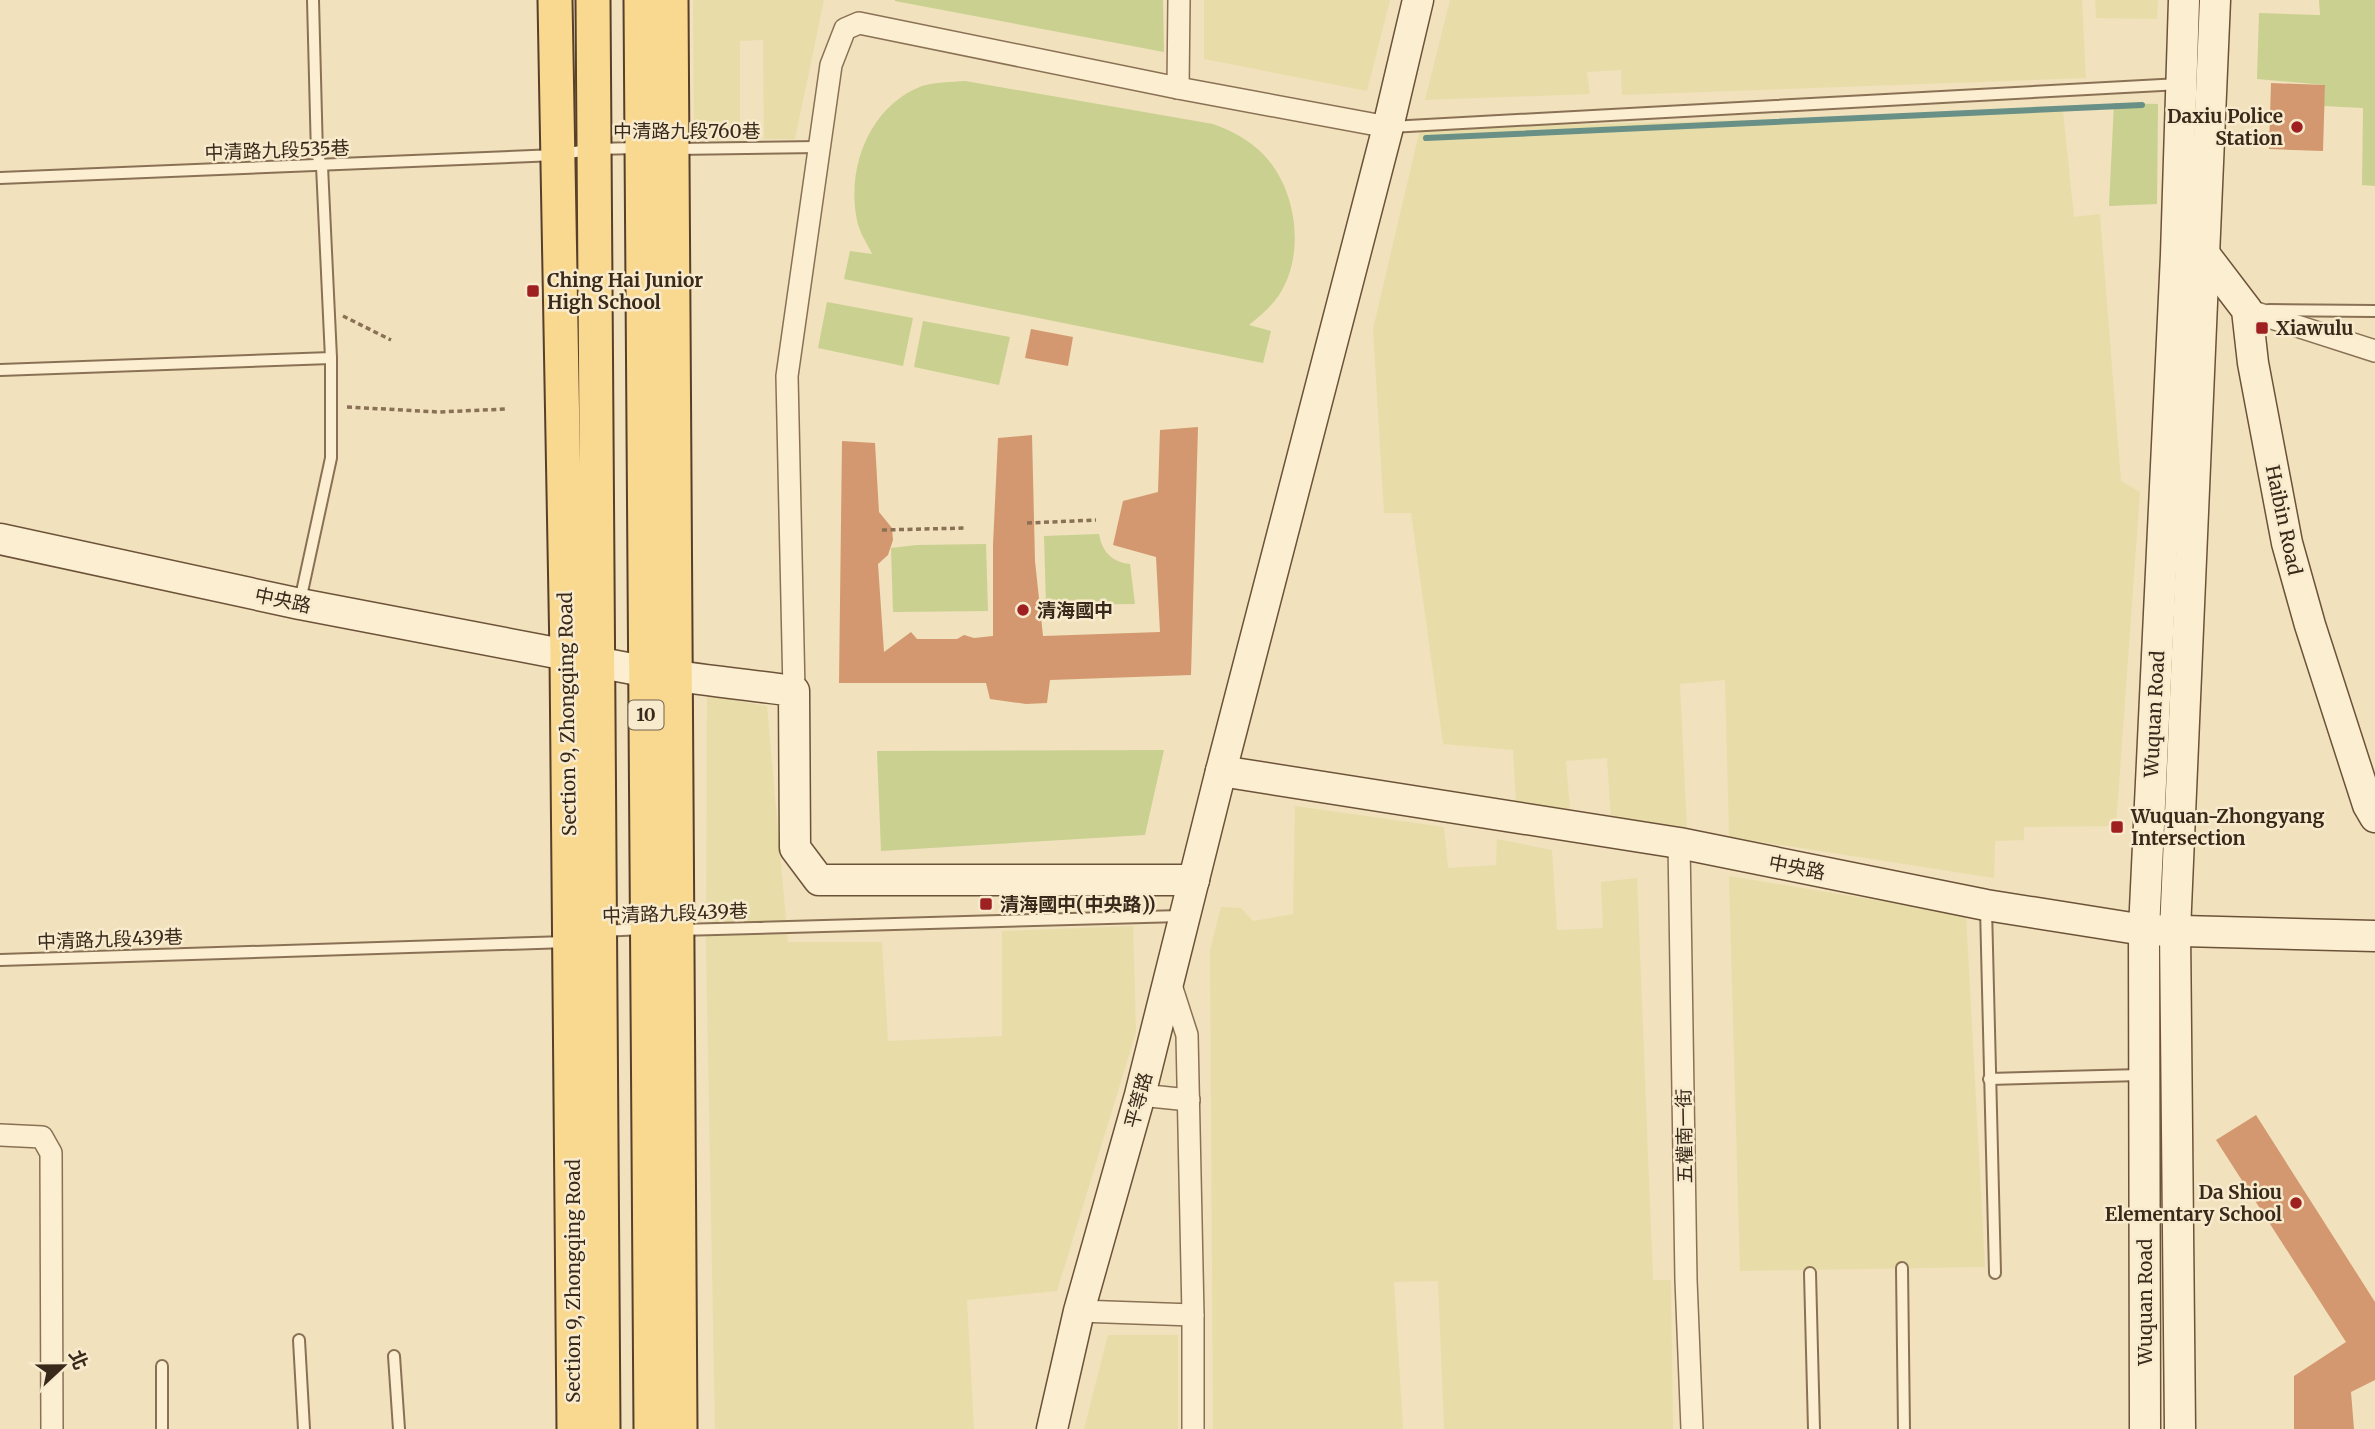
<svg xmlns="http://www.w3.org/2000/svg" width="2375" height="1429" viewBox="0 0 2375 1429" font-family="Merriweather,'Noto Sans TC',serif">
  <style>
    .farmland { fill: #e8dda9 }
    .green { fill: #c9d090 }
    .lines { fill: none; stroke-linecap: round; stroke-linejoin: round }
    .stream { stroke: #689086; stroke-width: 6 }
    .building { fill: #d3986f }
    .lane-casing { stroke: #8a7155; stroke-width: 14 }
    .street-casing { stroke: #8a7155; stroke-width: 24 }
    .secondary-casing { stroke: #6c5238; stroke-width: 33 }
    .primary-casing { stroke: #573f2a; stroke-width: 37 }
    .path { stroke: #8a7155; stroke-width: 3.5; stroke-dasharray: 5 3.5; stroke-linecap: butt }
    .lane { stroke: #fceed0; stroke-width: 10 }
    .street { stroke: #fceed0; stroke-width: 21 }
    .secondary { stroke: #fceed0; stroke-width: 30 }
    .primary { stroke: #f9d890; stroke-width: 33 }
    .poi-dot { fill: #9e2021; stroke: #f8ebcd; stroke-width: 2.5 }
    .labels { text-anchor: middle; stroke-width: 5; stroke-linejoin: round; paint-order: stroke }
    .shield { fill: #f8ebcd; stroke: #726350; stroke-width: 2 }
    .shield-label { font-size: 18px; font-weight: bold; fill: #38291b }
    .poi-label { font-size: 19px; font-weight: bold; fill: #38291b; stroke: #f8ebcd; text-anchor: start }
    .street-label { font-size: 19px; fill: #38291b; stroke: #f8ebcd }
  </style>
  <rect width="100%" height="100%" fill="#f1e1bd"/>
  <!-- farmland -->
  <g class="farmland">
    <polygon points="693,0 824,0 795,139 764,139 763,40 740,41 740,139 694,140"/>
    <polygon points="1204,0 1390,0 1367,91 1204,59"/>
    <polygon points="1450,0 2082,0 2086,78 1622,95 1621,70 1587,72 1590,94 1425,100"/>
    <polygon points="2095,0 2158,0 2157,19 2096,18"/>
    <polygon points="2063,111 2074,217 2100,214 2121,481 2140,492 2116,826 2024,827 2024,840 1995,841 1994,878 1729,837 1725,680 1680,684 1687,831 1611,819 1607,758 1566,761 1570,810 1516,802 1513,750 1443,744 1411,513 1384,513 1373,329 1420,129"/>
    <polygon points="707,695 767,706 788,942 882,942 888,1041 1002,1036 1002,931 1133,926 1136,1032 1057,1291 967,1300 974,1429 715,1429 706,947"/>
    <polygon points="1295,806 1444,827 1448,868 1496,865 1497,839 1552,850 1557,930 1603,928 1601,882 1637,878 1653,1280 1671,1280 1673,1429 1444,1429 1438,1281 1394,1282 1403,1429 1213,1429 1210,950 1221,907 1241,908 1253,921 1293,914"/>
    <polygon points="1729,876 1966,915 1985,1267 1740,1271"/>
    <polygon points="1108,1335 1178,1335 1178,1429 1084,1429"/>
  </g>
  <!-- green -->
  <g class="green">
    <polygon points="895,0 1163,0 1164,52 895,1"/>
    <polygon points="2319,0 2375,0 2375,186 2362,185 2363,108 2324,106 2325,85 2257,79 2259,13 2320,15"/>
    <path d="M965 81 1213 124C1233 131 1249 140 1263 154 1297 189 1306 254 1279 295 1271 307 1260 316 1249 325L1271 331 1263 363 844 279 850 251 872 254C867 243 859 232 857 220 846 167 870 106 922 86 935 82 951 82 965 81Z"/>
    <polygon points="2114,103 2158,104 2157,204 2109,206"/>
    <polygon points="827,302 913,318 903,366 818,348"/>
    <polygon points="923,321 1010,337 999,385 914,367"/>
    <path d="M1099 534C1102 552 1112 562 1130 564L1135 604 1046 605 1044 536Z"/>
    <polygon points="986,544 988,611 893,612 891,548 917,545"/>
    <polygon points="1164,750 1145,835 881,851 877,751"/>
  </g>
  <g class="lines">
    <!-- stream -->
    <polyline class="stream" points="1426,138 2142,105"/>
  </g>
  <!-- building -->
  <g class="building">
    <polygon points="2271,83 2325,85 2323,151 2269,149"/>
    <polygon points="1031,329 1073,337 1068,366 1025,358"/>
    <polygon points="1198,427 1191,675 1050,680 1047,703 1026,704 990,699 986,683 839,683 842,441 875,443 879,512 892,528 893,540 888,555 878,564 884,652 911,632 917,639 957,639 964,635 974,638 993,636 993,545 998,438 1032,435 1035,561 1043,636 1160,632 1156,557 1113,545 1123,501 1158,492 1160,430"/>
    <polygon points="2256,1115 2375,1302 2375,1380 2351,1392 2354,1429 2294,1429 2294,1376 2346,1342 2216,1140"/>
  </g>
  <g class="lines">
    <defs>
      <g id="lane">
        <polyline points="1390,127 2180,84"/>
        <polyline points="675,149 819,147"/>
        <polyline points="0,178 556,155 594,149 638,148"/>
        <polyline points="2269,310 2375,311"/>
        <polyline points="0,370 331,358"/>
        <polyline points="300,601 331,458 331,358 322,166 317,155 313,0"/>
        <polyline points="1986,908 1995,1273"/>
        <polyline points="679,930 1181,916"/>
        <polyline points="602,931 642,929"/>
        <polyline points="0,960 567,942"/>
        <polyline points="1989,1079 2141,1075"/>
        <polyline points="1902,1268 1904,1429"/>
        <polyline points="1810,1273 1814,1429"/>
        <polyline points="299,1340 304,1429"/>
        <polyline points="394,1356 399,1429"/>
        <polyline points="162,1366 162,1429"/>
      </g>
      <g id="street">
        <polyline points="1178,88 1179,0"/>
        <polyline points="2247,310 2375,351"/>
        <polyline points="794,691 787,376 831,65 845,29 859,23 1178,88 1388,127"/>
        <polyline points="1679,843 1686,1280 1692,1429"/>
        <polyline points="1169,979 1187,1035 1193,1315 1193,1429"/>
        <polyline points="1140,1095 1189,1100"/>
        <polyline points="0,1135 42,1137 51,1153 52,1429"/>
        <polyline points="1079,1311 1193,1315"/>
      </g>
      <g id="secondary">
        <polyline points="2205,255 2247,310 2253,363 2287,543 2310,625 2368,805 2375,817"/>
        <path d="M0 539 300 604 567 655C641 674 718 681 794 691L795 848 819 880H1194"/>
        <polyline points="1221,771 1679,843 1986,905 2144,930 2375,936"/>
        <polyline points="1052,1429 1079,1311 1140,1095 1221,771 1388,127 1418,0"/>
        <polyline points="2145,1429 2144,930 2176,255 2184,0"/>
        <polyline points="2180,1429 2175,931 2215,0"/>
      </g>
      <g id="primary">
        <polyline points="555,0 567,655 574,1429"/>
        <polyline points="593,0 603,1429"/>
        <polyline points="641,0 651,1429"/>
        <polyline points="671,0 680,1429"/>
      </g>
    </defs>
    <!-- lane casing -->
    <use href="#lane" class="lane-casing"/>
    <!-- street casing -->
    <use href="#street" class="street-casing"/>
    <!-- secondary casing -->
    <use href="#secondary" class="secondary-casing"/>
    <!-- primary casing -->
    <use href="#primary" class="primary-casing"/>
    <!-- path -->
    <g class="path">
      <polyline points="343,316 391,340"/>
      <polyline points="347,407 439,412 507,409"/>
      <polyline points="1027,523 1096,520"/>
      <polyline points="882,530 966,528"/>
    </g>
    <!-- lane -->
    <use href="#lane" class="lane"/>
    <!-- street -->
    <use href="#street" class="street"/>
    <!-- secondary -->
    <use href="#secondary" class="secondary"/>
    <!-- primary -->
    <use href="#primary" class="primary"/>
  </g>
  <!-- markers -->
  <g class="poi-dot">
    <circle cx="2297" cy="127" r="7"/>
    <rect x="526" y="284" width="14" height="14" rx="3.5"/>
    <rect x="2255" y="321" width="14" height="14" rx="3.5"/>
    <circle cx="1023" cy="610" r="7"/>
    <rect x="2110" y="820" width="14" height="14" rx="3.5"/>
    <rect x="979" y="897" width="14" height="14" rx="3.5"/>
    <circle cx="2296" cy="1203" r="7"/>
  </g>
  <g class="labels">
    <!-- shield labels -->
    <rect class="shield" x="628.5" y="700.5" width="35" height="29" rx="5"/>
    <g class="shield-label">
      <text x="646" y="721">10</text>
    </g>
    <!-- poi labels -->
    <g class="poi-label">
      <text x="2283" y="123" text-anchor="end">Daxiu Police<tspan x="2283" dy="22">Station</tspan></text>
      <text x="547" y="287">Ching Hai Junior<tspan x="547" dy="22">High School</tspan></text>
      <text x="2276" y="335">Xiawulu</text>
      <text x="1037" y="617">清海國中</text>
      <text x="2131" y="823">Wuquan-Zhongyang<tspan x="2131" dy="22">Intersection</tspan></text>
      <text x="1000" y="911">清海國中(中央路))</text>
      <text x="2282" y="1199" text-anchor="end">Da Shiou<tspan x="2282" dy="22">Elementary School</tspan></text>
    </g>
    <!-- street labels -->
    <g class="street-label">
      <text x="687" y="138">中清路九段760巷</text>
      <text transform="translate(277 150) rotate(-2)" y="7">中清路九段535巷</text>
      <text transform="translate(2284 520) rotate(78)" y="7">Haibin Road</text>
      <text transform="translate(283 600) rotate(12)" y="7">中央路</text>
      <text transform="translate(567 714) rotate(-91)" y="7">Section 9, Zhongqing Road</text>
      <text transform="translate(2154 714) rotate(-87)" y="7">Wuquan Road</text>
      <text transform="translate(1797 867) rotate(11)" y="7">中央路</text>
      <text transform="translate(675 913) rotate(-2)" y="7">中清路九段439巷</text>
      <text transform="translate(110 939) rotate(-2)" y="7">中清路九段439巷</text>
      <text transform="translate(1138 1100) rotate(-75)" y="7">平等路</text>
      <text transform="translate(1684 1136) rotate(-91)" y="7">五權南一街</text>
      <text transform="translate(573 1281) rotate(-90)" y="7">Section 9, Zhongqing Road</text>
      <text transform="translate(2145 1302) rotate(-90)" y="7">Wuquan Road</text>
    </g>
  </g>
  <!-- north arrow -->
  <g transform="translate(63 1366) rotate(68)" stroke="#f8ebcd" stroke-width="5" paint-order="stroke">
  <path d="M0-5L12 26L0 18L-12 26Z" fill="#38291b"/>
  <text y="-10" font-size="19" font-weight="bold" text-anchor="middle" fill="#38291b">北</text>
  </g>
</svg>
